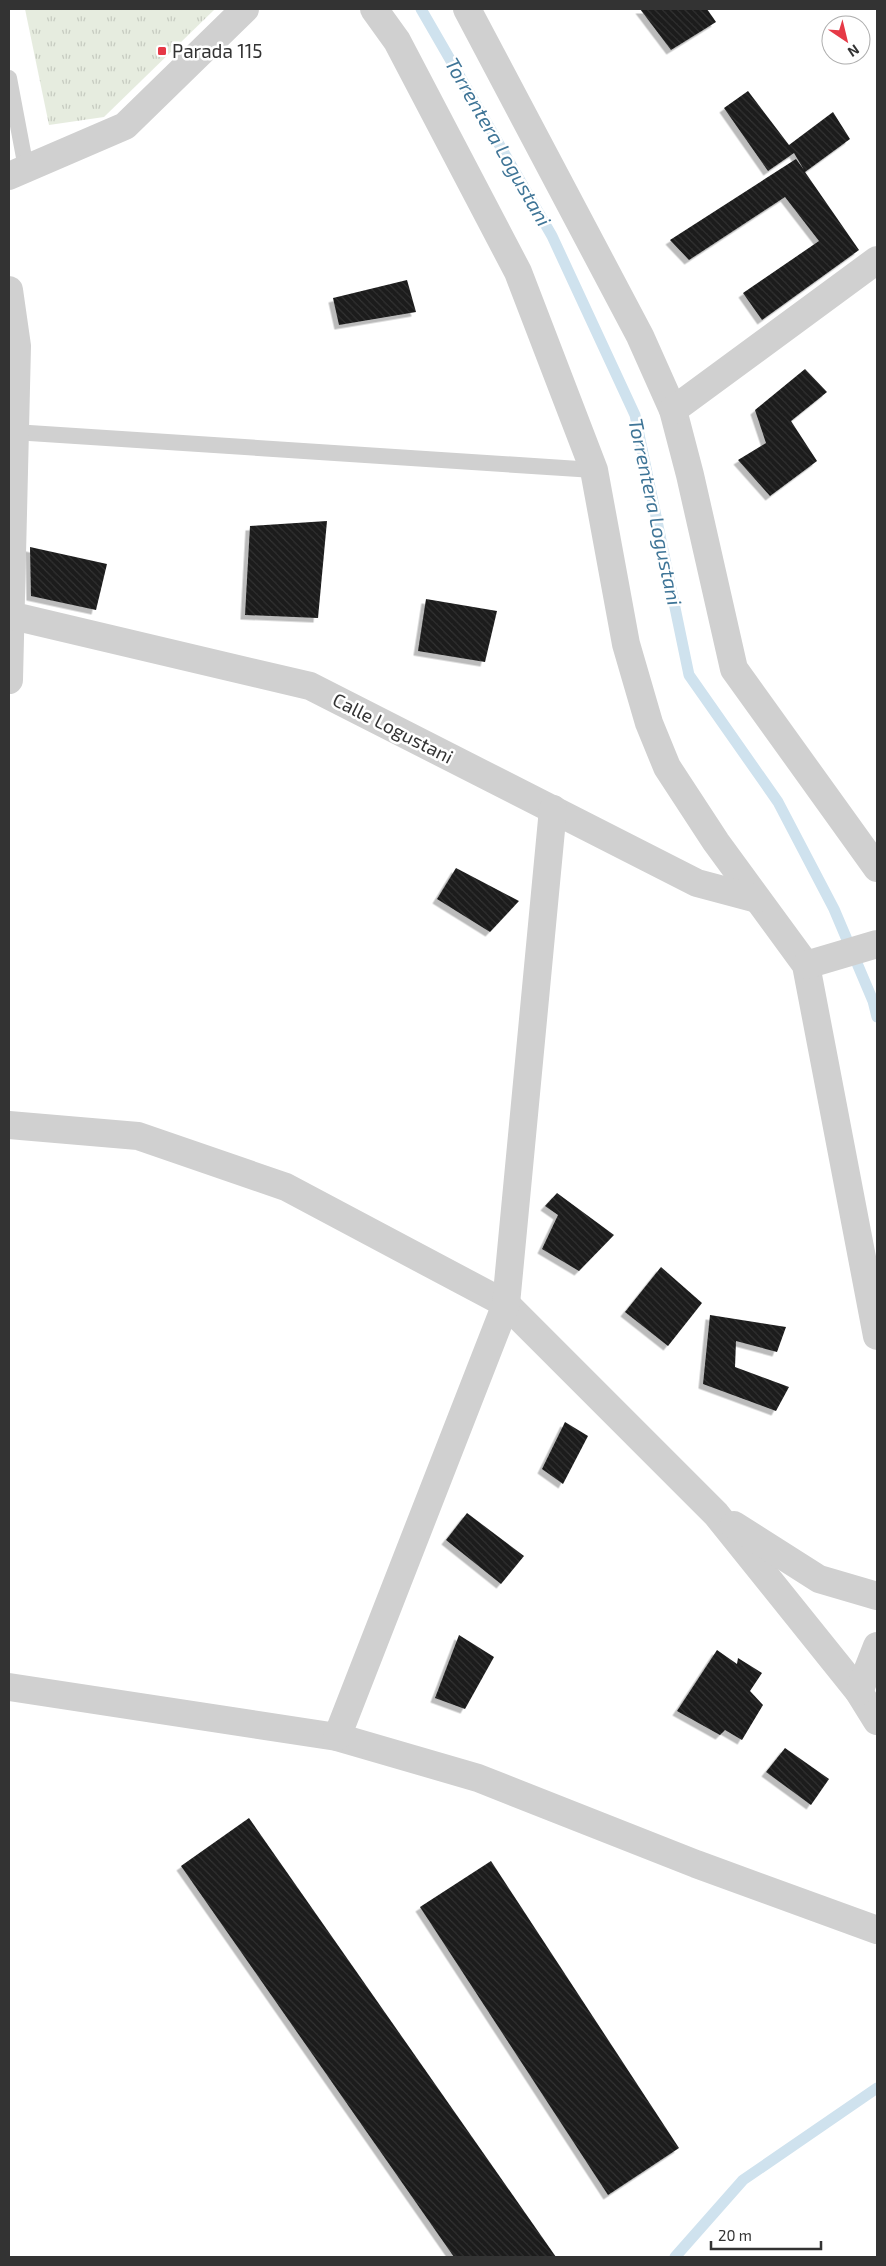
<svg xmlns="http://www.w3.org/2000/svg" width="886" height="2266" viewBox="0 0 886 2266" font-family="'Exo 2',sans-serif">
  <style>
    .park { fill: url(#park-tufts) }
    .lines { fill: none; stroke-linecap: round; stroke-linejoin: round }
    .stream { stroke: #cfe2ee; stroke-width: 11 }
    .building { fill: url(#building-back-hatch); filter: url(#shadow) }
    .service { stroke: #d0d0d0; stroke-width: 16 }
    .minor { stroke: #d0d0d0; stroke-width: 28 }
    .poi-dot { fill: #e63946; stroke: #fff; stroke-width: 2 }
    .labels { text-anchor: middle; stroke-width: 5; stroke-linejoin: round; paint-order: stroke }
    .poi-label { font-size: 19px; fill: #333; stroke: #fff; text-anchor: start }
    .street-label { font-size: 19px; fill: #333; stroke: #fff }
    .water-label { font-size: 20px; font-style: italic; fill: #3f7597; stroke: #fff }
  </style>
  <defs>
    <pattern id="park-tufts" width="24" height="20" patternUnits="userSpaceOnUse" patternTransform="scale(1.25)"><rect width="24" height="20" fill="#e6ecdf"/><path d="M3 7l-1-3M5 7V3M7 7l1-3M15 17l-1-3M17 17v-4M19 17l1-3" fill="none" stroke="#c6cbc0"/></pattern>
    <pattern id="building-back-hatch" width="6" height="6" patternUnits="userSpaceOnUse" patternTransform="scale(1.25)"><rect width="6" height="6" fill="#1a1a1a"/><path d="M-1 5l2 2M0 0l6 6M5-1l2 2" fill="none" stroke="#333"/></pattern>
    <filter id="shadow"><feDropShadow dx="-4.5" dy="4.5" stdDeviation="0" flood-color="#0004"/></filter>
  </defs>
  <rect width="100%" height="100%" fill="#fff"/>
  <!-- park -->
  <polygon class="park" points="25,9 215,9 104,117 49,125"/>
  <g class="lines">
    <!-- stream -->
    <g class="stream">
      <polyline points="421,9 552,236 635,415 689,675 778,802 834,909 873,1001 877,1017"/>
      <polyline points="675,2257 743,2180 877,2088"/>
    </g>
  </g>
  <!-- building -->
  <g class="building">
    <polygon points="640,9 707,9 716,22 671,50"/>
    <polygon points="748,91 789,145 833,112 850,139 805,172 859,250 762,320 743,293 819,241 785,197 689,260 670,240 796,159 804,170 794,153 768,171 724,108"/>
    <polygon points="407,280 416,312 339,325 333,298"/>
    <polygon points="805,369 827,392 791,421 817,461 770,496 738,460 766,443 755,410"/>
    <polygon points="327,521 318,618 245,615 250,526"/>
    <polygon points="30,547 107,564 96,610 31,596"/>
    <polygon points="426,599 497,611 485,662 418,651"/>
    <polygon points="456,868 519,901 490,932 437,899"/>
    <polygon points="557,1193 614,1235 579,1271 542,1249 558,1215 545,1206"/>
    <polygon points="661,1267 702,1303 668,1346 625,1312"/>
    <polygon points="710,1315 786,1327 777,1352 736,1341 735,1367 789,1387 776,1411 703,1384"/>
    <polygon points="565,1422 588,1436 563,1484 542,1469"/>
    <polygon points="467,1513 524,1556 501,1584 446,1540"/>
    <polygon points="459,1635 494,1657 465,1709 435,1698"/>
    <polygon points="717,1650 737,1664 738,1658 762,1673 750,1691 763,1705 742,1740 725,1730 720,1735 677,1711"/>
    <polygon points="785,1748 829,1779 811,1805 766,1772"/>
    <polygon points="249,1818 556,2257 454,2257 181,1866"/>
    <polygon points="491,1861 679,2148 608,2195 420,1907"/>
  </g>
  <g class="lines">
    <!-- service -->
    <g class="service">
      <polyline points="9,78 26,168"/>
      <polyline points="14,432 594,470"/>
    </g>
    <!-- minor -->
    <g class="minor">
      <polyline points="374,9 397,41 518,272 594,470 626,644 649,723 667,767 716,842 806,965 877,1336"/>
      <polyline points="467,9 640,336 673,410 690,475 734,669 877,868"/>
      <polyline points="9,176 125,126 245,9"/>
      <polyline points="9,290 17,346 9,680"/>
      <polyline points="673,410 877,260"/>
      <polyline points="9,615 310,686 697,883 757,899"/>
      <polyline points="806,965 877,944"/>
      <polyline points="9,1125 138,1136 286,1187 506,1304 716,1514 859,1692 877,1721"/>
      <polyline points="734,1525 819,1579 877,1596"/>
      <polyline points="9,1687 337,1737 478,1778 696,1864 877,1930"/>
      <polyline points="859,1692 877,1646"/>
      <polyline points="337,1737 506,1304 553,809"/>
    </g>
  </g>
  <!-- markers -->
  <rect class="poi-dot" x="157" y="46" width="10" height="10" rx="2.5"/>
  <g class="labels">
    <!-- poi labels -->
    <g class="poi-label">
      <text x="172" y="58">Parada 115</text>
    </g>
    <!-- street labels -->
    <g class="street-label">
      <text transform="translate(393 728) rotate(27)" y="7">Calle Logustani</text>
    </g>
    <!-- water labels -->
    <g class="water-label">
      <text transform="translate(498 142) rotate(60)" y="7">Torrentera Logustani</text>
      <text transform="translate(655 512) rotate(78)" y="7">Torrentera Logustani</text>
    </g>
  </g>
  <!-- border -->
  <rect width="886" height="2266" fill="none" stroke="#333333" stroke-width="20"/>
  <!-- north arrow -->
  <g transform="translate(846 40) rotate(145)"><circle r="24" fill="#ffffff" stroke="#adadad"/>
  <path d="M0-4L9 19L0 12L-9 19Z" fill="#e63946"/>
  <text y="-8" font-size="14" font-weight="bold" text-anchor="middle" fill="#333333">N</text>
  </g>
  <!-- scale -->
  <path d="M711 2241v8h110v-8" fill="none" stroke="#333333" stroke-width="2.5"/>
  <text x="718" y="2241" font-size="15" fill="#333333" stroke="#ffffff" stroke-width="4" paint-order="stroke">20 m</text>
</svg>
